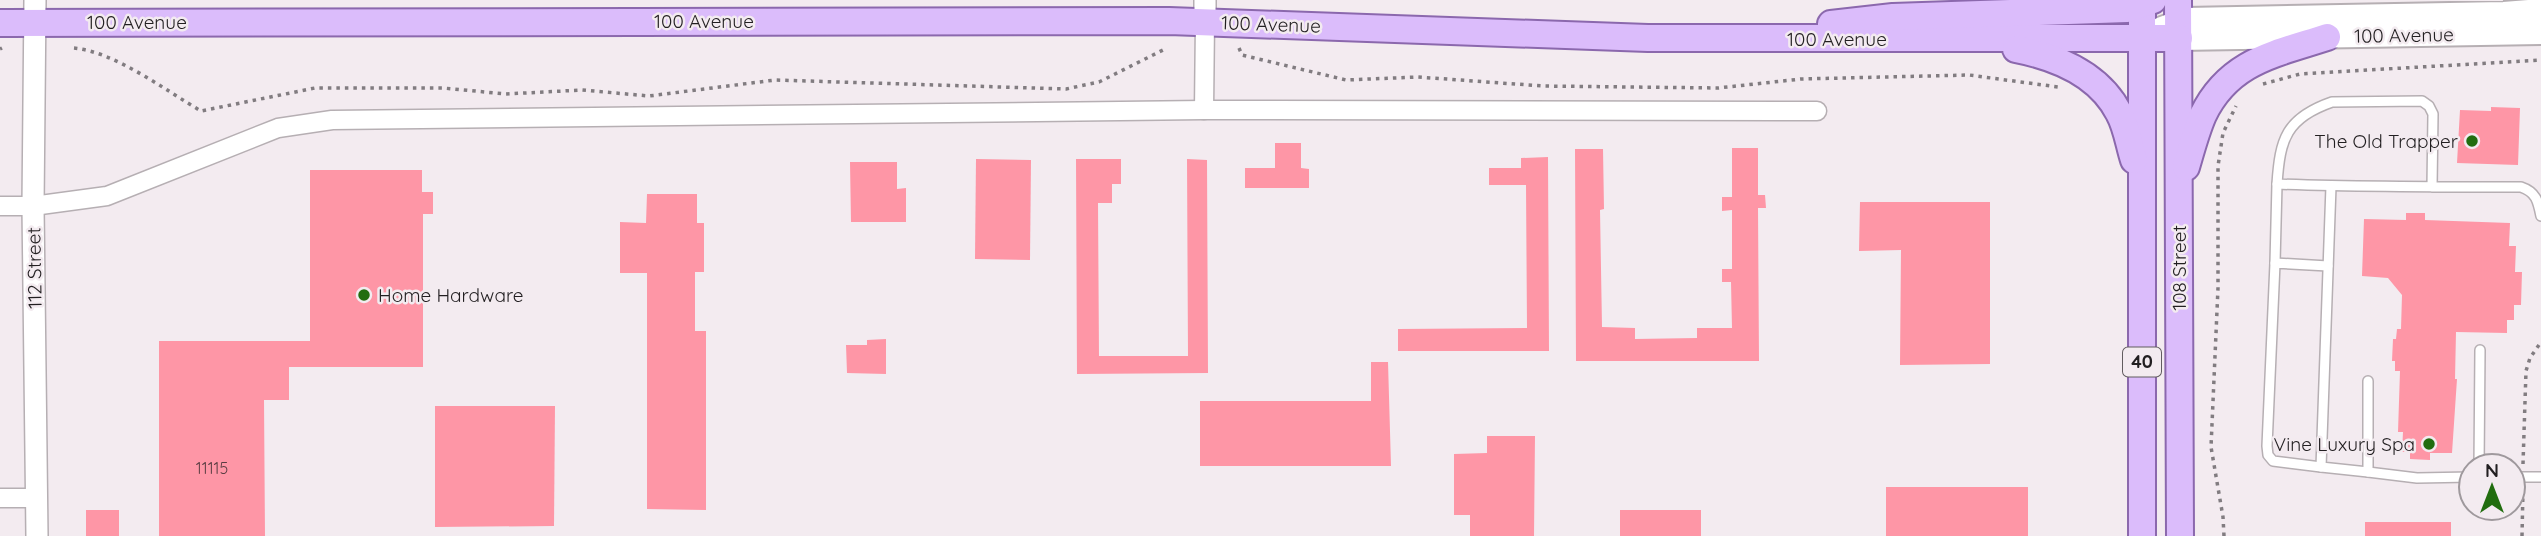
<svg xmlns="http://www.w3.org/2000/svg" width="2541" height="536" viewBox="0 0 2541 536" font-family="Quicksand,sans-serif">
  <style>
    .building { fill: #fe96a6 }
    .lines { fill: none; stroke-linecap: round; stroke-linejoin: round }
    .service-casing { stroke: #b6afb3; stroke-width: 12 }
    .minor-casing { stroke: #b6afb3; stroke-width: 21 }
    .tertiary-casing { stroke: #b6afb3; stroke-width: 24 }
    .secondary-casing { stroke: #b6afb3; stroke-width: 28 }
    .primary-casing { stroke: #8b68ad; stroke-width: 30 }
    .path { stroke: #817c80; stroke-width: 3.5; stroke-dasharray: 3.5 5; stroke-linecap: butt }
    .service { stroke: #fff; stroke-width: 9 }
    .minor { stroke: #fff; stroke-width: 18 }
    .tertiary { stroke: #fff; stroke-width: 21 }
    .secondary { stroke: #fff; stroke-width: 24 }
    .primary { stroke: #dbbcfb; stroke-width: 26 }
    .poi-dot { fill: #216d0f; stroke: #f3ebf0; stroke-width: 2.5 }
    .labels { text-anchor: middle; stroke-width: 5; stroke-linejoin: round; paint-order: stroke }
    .number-label { font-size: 16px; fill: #593d42 }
    .shield { fill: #f3ebf0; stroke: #615c5f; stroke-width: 2 }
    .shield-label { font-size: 18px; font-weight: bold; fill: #221f21 }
    .street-label { font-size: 19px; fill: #221f21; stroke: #f3ebf0 }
    .poi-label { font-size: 19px; fill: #221f21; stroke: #f3ebf0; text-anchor: end }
  </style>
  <rect width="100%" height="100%" fill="#f3ebf0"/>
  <!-- building -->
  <g class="building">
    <polygon points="2491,107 2520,108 2518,165 2457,163 2460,110 2491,111"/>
    <polygon points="1275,143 1301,143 1301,168 1309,169 1309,188 1245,188 1245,168 1275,168"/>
    <polygon points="1732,148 1758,148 1758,195 1765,195 1766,208 1758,208 1759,361 1576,361 1575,149 1603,149 1604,209 1600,210 1602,327 1635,328 1635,339 1697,338 1697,328 1732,328 1731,282 1722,282 1722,269 1732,269 1732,210 1722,211 1722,197 1732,197"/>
    <polygon points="1548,157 1549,351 1398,351 1398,329 1527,328 1526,185 1489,185 1489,168 1521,168 1521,158"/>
    <polygon points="976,159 1031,160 1030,260 975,259"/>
    <polygon points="1076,159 1121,159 1121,184 1112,184 1112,203 1098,203 1099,356 1188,356 1187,159 1207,160 1208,373 1077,374"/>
    <polygon points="850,162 897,162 897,189 906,188 906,222 851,222"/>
    <polygon points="310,170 422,170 422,192 433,192 433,214 423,214 423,367 289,367 289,400 264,400 265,536 159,536 159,341 310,341"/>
    <polygon points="647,194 697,194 697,223 704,223 704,272 695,272 695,331 706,331 706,510 647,509 647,273 620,273 620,222 646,223"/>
    <polygon points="1860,202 1990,202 1990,364 1900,365 1901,250 1859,251"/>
    <polygon points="2406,213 2425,213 2425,220 2510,223 2509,246 2516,246 2515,272 2522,272 2521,305 2514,305 2514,320 2507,320 2507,333 2456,332 2455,379 2457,379 2452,453 2430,453 2430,460 2410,459 2410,452 2402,452 2403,432 2398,432 2400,371 2395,371 2395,361 2392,361 2393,339 2396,339 2397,329 2401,329 2402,295 2388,278 2362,276 2364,219 2406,220"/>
    <polygon points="886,339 886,374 847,373 846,345 867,345 867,340"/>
    <polygon points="1371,362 1388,362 1391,466 1200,466 1200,401 1371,401"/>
    <polygon points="435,406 555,406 554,526 435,527"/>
    <polygon points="1487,436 1535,436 1534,536 1470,536 1470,515 1454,515 1454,454 1487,453"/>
    <rect x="1886" y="487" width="142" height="49"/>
    <rect x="86" y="510" width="33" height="26"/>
    <rect x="1620" y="510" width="81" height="26"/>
    <rect x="2365" y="522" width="86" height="14"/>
  </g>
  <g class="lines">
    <defs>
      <g id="service">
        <polyline points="2331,186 2321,467 2368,472 2368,381"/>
        <path d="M2432 187 2433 114 2429 106 2422 101 2332 102C2286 118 2280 139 2277 184 2358 187 2440 187 2521 187 2536 192 2538 201 2541 216"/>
        <polyline points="2275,263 2277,184"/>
        <polyline points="2479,466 2480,350"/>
        <polyline points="2321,467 2273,461 2268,455 2267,446 2275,263 2328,266"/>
        <polyline points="2368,472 2417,478 2471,477"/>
        <polyline points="2513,477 2541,477"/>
      </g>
      <g id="minor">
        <polyline points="1204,110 1205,21"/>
        <polyline points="0,206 33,206 107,196 278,128 332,120 1204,110 1817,111"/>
        <polyline points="0,498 37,498"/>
      </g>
      <g id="tertiary">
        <polyline points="35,0 33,206 37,536"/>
        <polyline points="1205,0 1205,21"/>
      </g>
      <g id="secondary">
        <polyline points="2162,29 2186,20 2504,14 2541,11"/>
        <polyline points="2179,38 2541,32"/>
      </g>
      <g id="primary">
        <polyline points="2142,0 2142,536"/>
        <polyline points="2178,0 2180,536"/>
        <polyline points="0,23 1169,21 1648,38 2179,38"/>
        <polyline points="1831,24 1893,17 2127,9 2153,0"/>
        <path d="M2016 49C2057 57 2099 74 2119 113 2127 127 2129 145 2134 160"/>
        <path d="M2186 167C2191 150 2196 131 2203 115 2229 61 2275 54 2327 37"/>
      </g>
    </defs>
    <!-- service casing -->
    <use href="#service" class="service-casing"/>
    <!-- minor casing -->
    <use href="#minor" class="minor-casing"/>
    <!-- tertiary casing -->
    <use href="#tertiary" class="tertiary-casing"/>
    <!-- secondary casing -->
    <use href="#secondary" class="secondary-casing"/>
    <!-- primary casing -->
    <use href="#primary" class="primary-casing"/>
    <!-- path -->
    <g class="path">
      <path d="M74 48C115 52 165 90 201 111L315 88H443L506 94 582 90 649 96 775 80 1066 89 1099 82 1163 50"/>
      <polyline points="1239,48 1242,55 1346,80 1418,77 1543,86 1718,88 1801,79 1969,75 2058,87"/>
      <polyline points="0,49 2,48"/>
      <polyline points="2263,84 2300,74 2541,60"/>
      <polyline points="2523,464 2526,371 2530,358 2541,342"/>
      <polyline points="2224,536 2223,517 2211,447 2218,288 2218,166 2223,133 2236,106"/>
      <polyline points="2522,536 2523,489"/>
    </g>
    <!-- service -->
    <use href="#service" class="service"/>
    <!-- minor -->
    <use href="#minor" class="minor"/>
    <!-- tertiary -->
    <use href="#tertiary" class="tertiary"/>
    <!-- secondary -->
    <use href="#secondary" class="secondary"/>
    <!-- primary -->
    <use href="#primary" class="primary"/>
  </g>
  <!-- markers -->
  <g class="poi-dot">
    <circle cx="2472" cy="141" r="7"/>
    <circle cx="364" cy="295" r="7"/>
    <circle cx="2429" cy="444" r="7"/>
  </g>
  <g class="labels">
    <!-- number labels -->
    <g class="number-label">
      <text x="212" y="474">11115</text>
    </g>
    <!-- shield labels -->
    <rect class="shield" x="2123" y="347.5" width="38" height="29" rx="5"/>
    <g class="shield-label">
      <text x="2142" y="368">40</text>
    </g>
    <!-- street labels -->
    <g class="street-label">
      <text x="704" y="28">100 Avenue</text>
      <text x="137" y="29">100 Avenue</text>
      <text transform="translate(1271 24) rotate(2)" y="7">100 Avenue</text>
      <text transform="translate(2404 35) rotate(-1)" y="7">100 Avenue</text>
      <text x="1837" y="46">100 Avenue</text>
      <text transform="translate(34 268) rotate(-91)" y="7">112 Street</text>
      <text transform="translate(2179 268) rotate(-90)" y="7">108 Street</text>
    </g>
    <!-- poi labels -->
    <g class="poi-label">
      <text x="2458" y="148">The Old Trapper</text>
      <text x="378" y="302" text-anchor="start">Home Hardware</text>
      <text x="2415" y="451">Vine Luxury Spa</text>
    </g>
  </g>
  <!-- north arrow -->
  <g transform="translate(2492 487)"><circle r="33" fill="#f3ebf0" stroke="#9f999d" stroke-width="2"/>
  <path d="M0-5L12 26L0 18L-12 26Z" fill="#216d0f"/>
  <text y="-10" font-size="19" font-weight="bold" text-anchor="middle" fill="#221f21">N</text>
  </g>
</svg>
